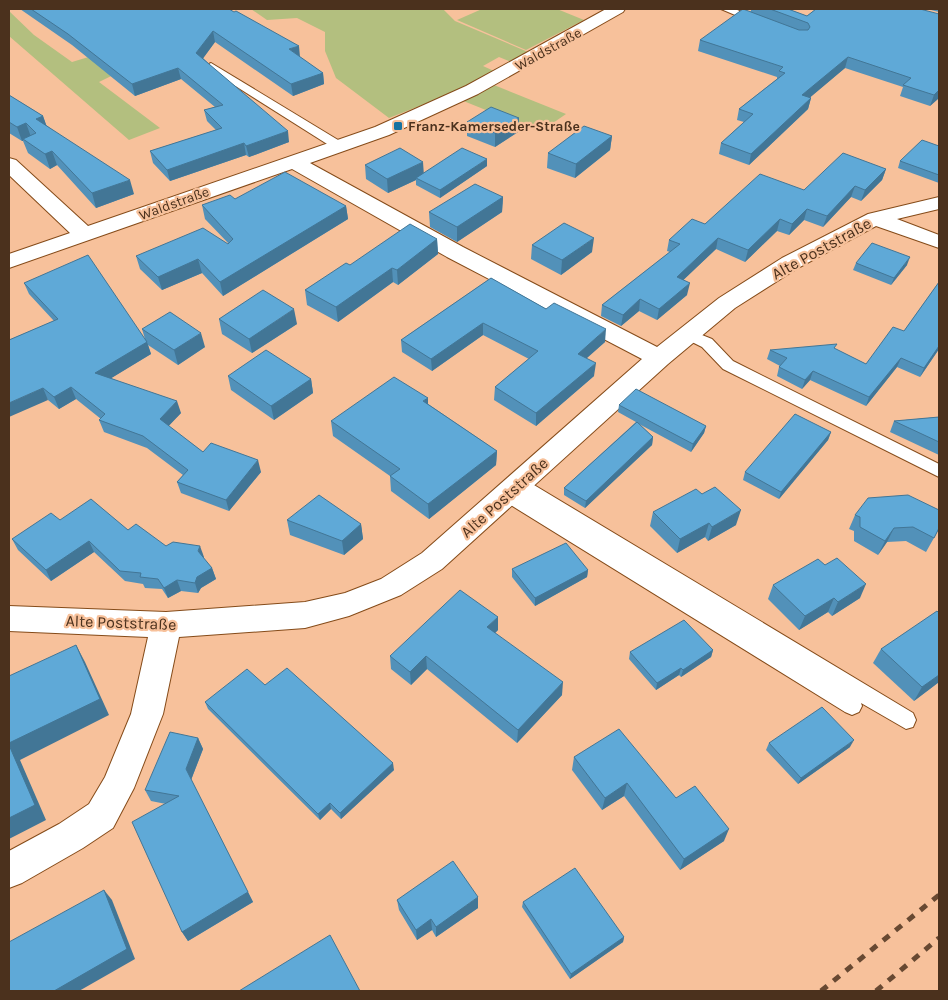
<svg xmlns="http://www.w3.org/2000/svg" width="948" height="1000" viewBox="0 0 948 1000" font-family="Karla,sans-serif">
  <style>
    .green { fill: #b3bf7f }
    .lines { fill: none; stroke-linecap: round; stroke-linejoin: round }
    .lane-casing { stroke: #854b19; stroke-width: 2 }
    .street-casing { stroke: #854b19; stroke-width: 2 }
    .lane { fill: #fff; fill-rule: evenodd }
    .street { fill: #fff; fill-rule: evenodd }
    .rail { stroke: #684932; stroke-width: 5; stroke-dasharray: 8 8; stroke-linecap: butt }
    .wall { fill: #5291b9 }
    .shaded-wall { fill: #427696 }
    .building { fill: #5fa9d7; stroke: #427696 }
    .poi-dot { fill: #1773a1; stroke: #f7c19b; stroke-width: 2 }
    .labels { text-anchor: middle; stroke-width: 4.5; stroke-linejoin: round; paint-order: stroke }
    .far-street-label { font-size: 14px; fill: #4b311d; stroke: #f7c19b }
    .far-poi-label { font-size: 14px; font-weight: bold; fill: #4b311d; stroke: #f7c19b; text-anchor: start }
    .street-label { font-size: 16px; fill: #4b311d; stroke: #f7c19b }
  </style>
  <rect width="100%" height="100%" fill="#f7c19b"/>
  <!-- green -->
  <g class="green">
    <polygon points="251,9 443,9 455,21 528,52 511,62 499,57 483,66 494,71 460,90 389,118 336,78 325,51 325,32 297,18 267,20"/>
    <polygon points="482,9 557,9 584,20 526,50 457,20"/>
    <polygon points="9,11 34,35 72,62 168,33 148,58 99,82 160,128 129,140 9,36"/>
    <polygon points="494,85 566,114 540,132 461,100"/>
  </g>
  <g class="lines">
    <defs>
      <g id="lane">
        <polygon points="721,9 735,9 763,21 762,23 754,23"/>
        <polygon points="211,63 343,143 345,146 339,150 335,149 207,68 205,66"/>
        <polygon points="687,329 712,339 733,361 939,464 939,477 723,369 702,347 682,337 679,334 682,331"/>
        <polygon points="518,478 524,479 913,713 916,720 913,727 906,729 861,703 862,706 859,712 852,715 845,712 501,499 498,494 501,489 507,487 520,494 512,489 509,484 512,479"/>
      </g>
      <polygon id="street" points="606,9 625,9 623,12 478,94 389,135 310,163 463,247 657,347 719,298 782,258 868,214 939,197 939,209 897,219 939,235 939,248 876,226 798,268 735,308 668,364 442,569 401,595 349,616 305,628 179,637 163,714 134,788 113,828 83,848 22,883 9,888 9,851 59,824 89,804 105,777 131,714 148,637 9,631 9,606 166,612 305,602 345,593 381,579 422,553 642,359 447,257 292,169 9,268 9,254 70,233 9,175 9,158 16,160 88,226 375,127 466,86"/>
    </defs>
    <!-- lane casing -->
    <use href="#lane" class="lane-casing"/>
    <!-- street casing -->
    <use href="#street" class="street-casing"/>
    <!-- lane -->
    <use href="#lane" class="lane"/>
    <!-- street -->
    <use href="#street" class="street"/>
    <!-- rail -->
    <g class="rail">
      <polyline points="821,991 939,895"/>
      <polyline points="876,991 939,938"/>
    </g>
  </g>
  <!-- wall -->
  <g class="wall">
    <polygon points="20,9 229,9 323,73 324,84 293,96 215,42 203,58 289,142 249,157 246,155 170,181 153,163 150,151 216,130 207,121 204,110 215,107 181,79 135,96 72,45"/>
    <polygon points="751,9 788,9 807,16 816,9 939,98 930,106 900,96 903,87 845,68 810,97 811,98 808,109 749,165 719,154 721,143 744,122 737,120 739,109 777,79 777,77 698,51 700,40 751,11"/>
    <polygon points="927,9 939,9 939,12"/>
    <polygon points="9,95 43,116 46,125 134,194 96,208 57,165 50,169 28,153 23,141 22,141 9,133"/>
    <polygon points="519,118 518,132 495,147 467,136 467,122"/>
    <polygon points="612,136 610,150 575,178 547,168 548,153"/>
    <polygon points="939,146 939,183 898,168 900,161"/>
    <polygon points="365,165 424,173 487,166 440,198 416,185 416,180 388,193 366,179"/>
    <polygon points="886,169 882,180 861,201 851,197 823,227 804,220 789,235 777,231 745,262 716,249 683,280 687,295 657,320 639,311 621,326 601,316 602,305 670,252 667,251 669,240 705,224 804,190"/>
    <polygon points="503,197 502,212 457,242 430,227 429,212"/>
    <polygon points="235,199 346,206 348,219 223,296 202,273 162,290 140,269 136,256 229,244 205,219 202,205"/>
    <polygon points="437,239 438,254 398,285 393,282 338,322 307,305 305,290 350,265"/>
    <polygon points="532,245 592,252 561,275 531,259"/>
    <polygon points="856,263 907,265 891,285 853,270"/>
    <polygon points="491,278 605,342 586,358 594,376 536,426 494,400 495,387 529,359 483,335 432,371 402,352 401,340"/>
    <polygon points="939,282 939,349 920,377 897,367 866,406 810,380 802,389 777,376 779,367 780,366 767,359 770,350 835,349 866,364 904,331"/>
    <polygon points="24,283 145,339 142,329 205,347 178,365 148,345 151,354 111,378 181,413 168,426 203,452 261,472 229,511 181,493 177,482 183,475 147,448 104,432 99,420 101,419 76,399 59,409 48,400 9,340 54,321 29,294"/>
    <polygon points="219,319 297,324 252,353 222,334"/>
    <polygon points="228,376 311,379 313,393 274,420 231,390"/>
    <polygon points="428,404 497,451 496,465 429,519 391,491 390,476 333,436 331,421"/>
    <polygon points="619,405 706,426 704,433 691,452 639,424 653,437 652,445 585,508 564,495 564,488 636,422 618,412"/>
    <polygon points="939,417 939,455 890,432 894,421"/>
    <polygon points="831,432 828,440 779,499 743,480 745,472"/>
    <polygon points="653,512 736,525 708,541 705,537 677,553 650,526"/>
    <polygon points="855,515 939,529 926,552 906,541 887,542 878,555 854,541 854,531 849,529"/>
    <polygon points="60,520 128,530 166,546 204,557 203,558 212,568 216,579 201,588 198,593 181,591 168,598 162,589 145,588 143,584 125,581 94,552 51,581 18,550 12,539"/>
    <polygon points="287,520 361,524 363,539 344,555 290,535"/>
    <polygon points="512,569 588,570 587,577 535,606 512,577"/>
    <polygon points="773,585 860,598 832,616 828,612 799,630 768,599"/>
    <polygon points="939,613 939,682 914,701 873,663 881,649"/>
    <polygon points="498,630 495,633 562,695 517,743 427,669 411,685 391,669 390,656"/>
    <polygon points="713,650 711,657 681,677 679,675 656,690 629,659 630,652"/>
    <polygon points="265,685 394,770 341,819 331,809 320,820 208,709 205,702"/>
    <polygon points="198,738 203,749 191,780 253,902 188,941 182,932 166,804 151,801 145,790"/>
    <polygon points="769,743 850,747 798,784 766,750"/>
    <polygon points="574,757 676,798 724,841 680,870 624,796 602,810 572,770"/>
    <polygon points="397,900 478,908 436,937 432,930 417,940 399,910"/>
    <polygon points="523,902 624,937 623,942 570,979 522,907"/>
  </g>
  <!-- shaded-wall -->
  <g class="shaded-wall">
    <polygon points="213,31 215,42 199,64 196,53"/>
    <polygon points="299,46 300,57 289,49"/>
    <polygon points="848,57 845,68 800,106 802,95"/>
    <polygon points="178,68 181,79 135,96 132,84"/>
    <polygon points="323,73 324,84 293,96 291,84"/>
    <polygon points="939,90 939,98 930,106 934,95"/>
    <polygon points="811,98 808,109 749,165 751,154"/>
    <polygon points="43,116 48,130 36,119"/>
    <polygon points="519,118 518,132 495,147 495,133"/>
    <polygon points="26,123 31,137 23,139 23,141 22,141 17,127"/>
    <polygon points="288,131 289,142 249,157 246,146"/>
    <polygon points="612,136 610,150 575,178 576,164"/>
    <polygon points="244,143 246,155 170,181 167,170"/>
    <polygon points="52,151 57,165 50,169 45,154"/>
    <polygon points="487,159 487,166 440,198 440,190"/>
    <polygon points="423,162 424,176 416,178 416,180 388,193 387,179"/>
    <polygon points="886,169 882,180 861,201 865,190"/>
    <polygon points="130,180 134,194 96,208 92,193"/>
    <polygon points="855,186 851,197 823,227 827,216"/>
    <polygon points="503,197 502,212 457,242 457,227"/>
    <polygon points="346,206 348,219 223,296 220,282"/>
    <polygon points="807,209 804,220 789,235 792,224"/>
    <polygon points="780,219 777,231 745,262 748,250"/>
    <polygon points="594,238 592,252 561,275 562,260"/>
    <polygon points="718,238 716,249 675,288 677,277"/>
    <polygon points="437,239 438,254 398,285 397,270"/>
    <polygon points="910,257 907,265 891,285 894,278"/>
    <polygon points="198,259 202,273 162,290 158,277"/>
    <polygon points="392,268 393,282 338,322 336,307"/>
    <polygon points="690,283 687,295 657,320 659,309"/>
    <polygon points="640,299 639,311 621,326 623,315"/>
    <polygon points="294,309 297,324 252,353 249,339"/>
    <polygon points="483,323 483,335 432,371 431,359"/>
    <polygon points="606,329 605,342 577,367 578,354"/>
    <polygon points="201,333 205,347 178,365 174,350"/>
    <polygon points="147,342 151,354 100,385 95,373"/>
    <polygon points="939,346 939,349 920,377 924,368"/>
    <polygon points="901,358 897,367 866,406 869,397"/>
    <polygon points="596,363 594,376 536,426 536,413"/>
    <polygon points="813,371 810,380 802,389 805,380"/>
    <polygon points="311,379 313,393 274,420 271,406"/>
    <polygon points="71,387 76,399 59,409 54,397"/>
    <polygon points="43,388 48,400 9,417 9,403"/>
    <polygon points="428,398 428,413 423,401"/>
    <polygon points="177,401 181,413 164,431 160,419"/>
    <polygon points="706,426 704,433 691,452 693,444"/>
    <polygon points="831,432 828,440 779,499 781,492"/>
    <polygon points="653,437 652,445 585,508 586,501"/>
    <polygon points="497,451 496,465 429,519 428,504"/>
    <polygon points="258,460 261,472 229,511 226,500"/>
    <polygon points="741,510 736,525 708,541 712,527"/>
    <polygon points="709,523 705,537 677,553 680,539"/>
    <polygon points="361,524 363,539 344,555 342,541"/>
    <polygon points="894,528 887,542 878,555 885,541"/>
    <polygon points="89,541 94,552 51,581 46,570"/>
    <polygon points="200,546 204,557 202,562 198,551"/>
    <polygon points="212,568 216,579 201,588 198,593 195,583 197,577"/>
    <polygon points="588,570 587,577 535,606 535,598"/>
    <polygon points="177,580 181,591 168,598 164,588"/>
    <polygon points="866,584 860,598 832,616 838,602"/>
    <polygon points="834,598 828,612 799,630 805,616"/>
    <polygon points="498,617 498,630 487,641 487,627"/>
    <polygon points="76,645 85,662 109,715 20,760 46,820 9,839 9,743"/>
    <polygon points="713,650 711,657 681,677 683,670"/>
    <polygon points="426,656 427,669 411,685 410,672"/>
    <polygon points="681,668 679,675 656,690 657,683"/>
    <polygon points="939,675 939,682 914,701 922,687"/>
    <polygon points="563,682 562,695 517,743 518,730"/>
    <polygon points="198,738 203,749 191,780 186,769"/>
    <polygon points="854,740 850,747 798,784 801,778"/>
    <polygon points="393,763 394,770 341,819 340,813"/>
    <polygon points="627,783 624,796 602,810 605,798"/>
    <polygon points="330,803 331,809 320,820 318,814"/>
    <polygon points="729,829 724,841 680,870 684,859"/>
    <polygon points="104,890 112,900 135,959 79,991 54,991"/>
    <polygon points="248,892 253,902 188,941 182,932"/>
    <polygon points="478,897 478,908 436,937 436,927"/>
    <polygon points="431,919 432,930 417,940 416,930"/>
    <polygon points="624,937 623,942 570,979 571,974"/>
  </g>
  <!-- building -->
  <g class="building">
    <polygon points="31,9 229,9 234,12 236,11 299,46 289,49 323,73 291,84 213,31 196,53 288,131 246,146 244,143 167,170 150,151 222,128 204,110 223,105 178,68 132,84 68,34"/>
    <polygon points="743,9 799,30 808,30 810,27 808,23 770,9 788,9 807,16 816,9 920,9 939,14 939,90 934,95 903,85 911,78 848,57 802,95 811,98 751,154 721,143 753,114 739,109 785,73 779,71 783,67 700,40"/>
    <polygon points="9,95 43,116 36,119 130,180 92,193 52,151 45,154 23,139 36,133 26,123 17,127 9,122"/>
    <polygon points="491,107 519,118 495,133 467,122"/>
    <polygon points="584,126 612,136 576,164 548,153"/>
    <polygon points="922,140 939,146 939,175 900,161"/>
    <polygon points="400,148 423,162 387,179 365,165"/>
    <polygon points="462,148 487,159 440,190 416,178"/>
    <polygon points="843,153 886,169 865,190 855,186 827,216 807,209 792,224 780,219 748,250 718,238 677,277 690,283 659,309 640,299 623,315 602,305 680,244 669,240 692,219 705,224 760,174 804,190"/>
    <polygon points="285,172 346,206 220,282 198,259 158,277 136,256 203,228 228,244 233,239 202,205 230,195 235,199"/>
    <polygon points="475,184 503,197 457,227 429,212"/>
    <polygon points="564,223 594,238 562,260 532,245"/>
    <polygon points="410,224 437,239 397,270 392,268 336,307 305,290 346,263 350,265"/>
    <polygon points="872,243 910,257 894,278 856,263"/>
    <polygon points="88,255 147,342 95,373 177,401 160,419 203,452 211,443 258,460 226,500 177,482 188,470 143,436 99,420 105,414 71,387 54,397 43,388 9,403 9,340 58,319 24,283"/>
    <polygon points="491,278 546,309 554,303 606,329 578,354 596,363 536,413 495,387 538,351 483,323 431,359 401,340"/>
    <polygon points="939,282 939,346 924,368 901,358 869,397 813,371 805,380 779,367 787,358 770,350 837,344 834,348 866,364 893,327 904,331"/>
    <polygon points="263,290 294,309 249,339 219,319"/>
    <polygon points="170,312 201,333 174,350 142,329"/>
    <polygon points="266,350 311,379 271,406 228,376"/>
    <polygon points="394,377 428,398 423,401 497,451 428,504 390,476 400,469 331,421"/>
    <polygon points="636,389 706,426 693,444 619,405"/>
    <polygon points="795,414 831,432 781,492 745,472"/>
    <polygon points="939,417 939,442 894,421"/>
    <polygon points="637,422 653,437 586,501 564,488"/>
    <polygon points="715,487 741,510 712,527 709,523 680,539 653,512 696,489 702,494"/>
    <polygon points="319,495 361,524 342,541 287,520"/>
    <polygon points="908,495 939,510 939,528 934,538 913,527 894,528 885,541 860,527 860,517 855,515 868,498"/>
    <polygon points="91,499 128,530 136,524 166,546 173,542 200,546 198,551 212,568 197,577 195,583 177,580 164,588 158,579 140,577 141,573 120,571 89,541 46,570 12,539 51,513 60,520"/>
    <polygon points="566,543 588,570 535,598 512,569"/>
    <polygon points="837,558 866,584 838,602 834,598 805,616 773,585 818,559 825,565"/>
    <polygon points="460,590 498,617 487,627 563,682 518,730 426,656 410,672 390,656"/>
    <polygon points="937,611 939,613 939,675 922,687 881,649"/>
    <polygon points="684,620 713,650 683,670 681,668 657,683 630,652"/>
    <polygon points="76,645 100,699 9,743 9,676"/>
    <polygon points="287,668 393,763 340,813 330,803 318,814 205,702 247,669 265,685"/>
    <polygon points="822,707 854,740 801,778 769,743"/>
    <polygon points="619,729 676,798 695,786 729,829 684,859 627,783 605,798 574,757"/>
    <polygon points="170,732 198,738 186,769 248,892 182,932 132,822 179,796 145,790"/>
    <polygon points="9,745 35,805 9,818"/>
    <polygon points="453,861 478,897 436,927 431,919 416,930 397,900"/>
    <polygon points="575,868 624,937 571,974 523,902"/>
    <polygon points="104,890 127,949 54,991 9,991 9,942"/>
    <polygon points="330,935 360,991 239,991"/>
  </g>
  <!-- markers -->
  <rect class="poi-dot" x="393" y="121" width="10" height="10" rx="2.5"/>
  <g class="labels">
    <!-- far-street labels -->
    <g class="far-street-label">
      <text transform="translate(548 49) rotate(-29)" y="5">Waldstraße</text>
      <text transform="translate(174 203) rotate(-20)" y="5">Waldstraße</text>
    </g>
    <!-- far-poi labels -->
    <g class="far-poi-label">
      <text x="408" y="131">Franz-Kamerseder-Straße</text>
    </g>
    <!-- street labels -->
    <g class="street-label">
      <text transform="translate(821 248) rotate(-29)" y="6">Alte Poststraße</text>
      <text transform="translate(504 497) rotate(-42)" y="6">Alte Poststraße</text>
      <text transform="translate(121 622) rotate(2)" y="6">Alte Poststraße</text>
    </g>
  </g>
  <!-- border -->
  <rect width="948" height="1000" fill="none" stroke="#4b311d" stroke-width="20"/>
</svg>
